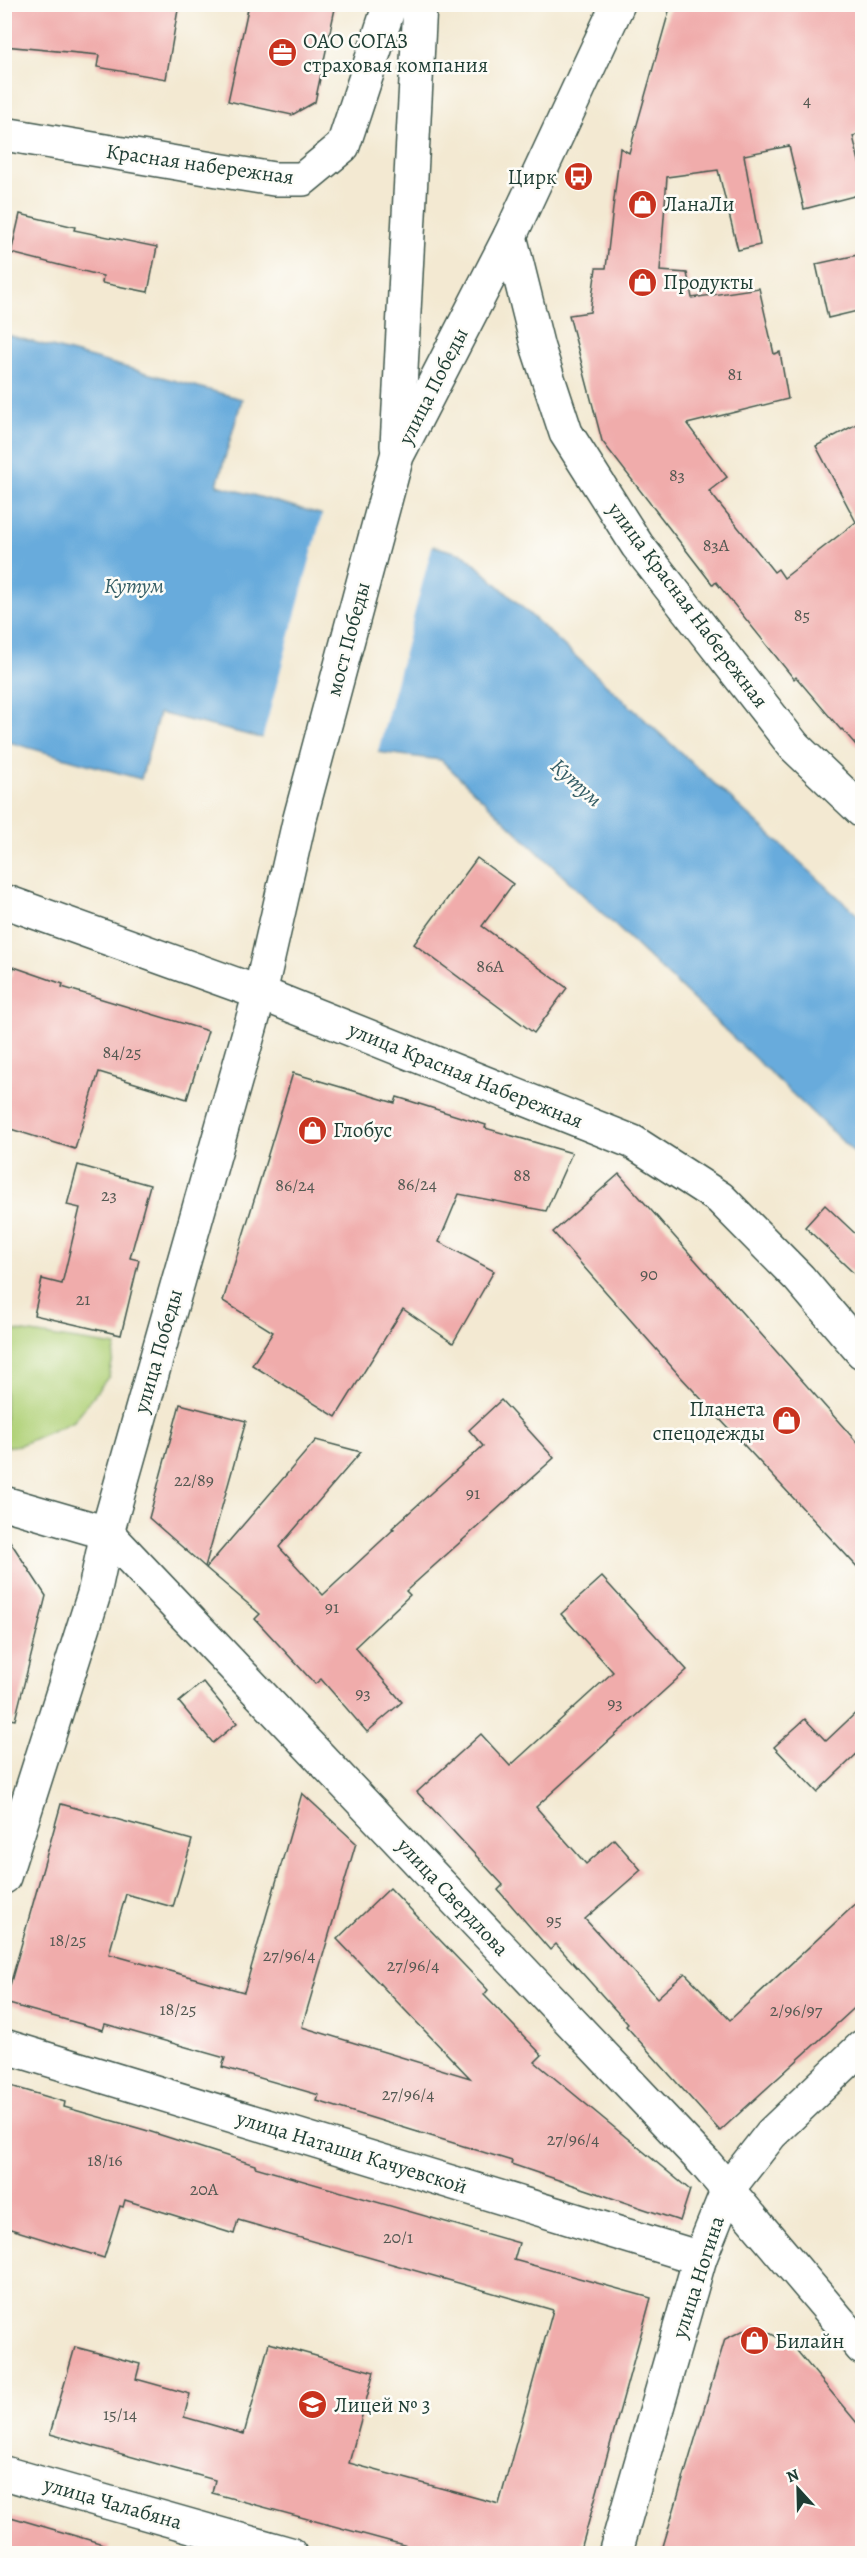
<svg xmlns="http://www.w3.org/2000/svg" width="867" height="2558" viewBox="0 0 867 2558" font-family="Alegreya,serif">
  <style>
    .green { fill: #b1d279; stroke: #688856; stroke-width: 1.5 }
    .water { fill: #67abdc; stroke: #437488; stroke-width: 1.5 }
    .pier { fill: #f3e9d2 }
    .building { fill: #f0acab }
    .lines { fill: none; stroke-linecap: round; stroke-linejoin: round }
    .minor-casing { stroke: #3f574c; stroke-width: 36 }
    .major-casing { stroke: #3f574c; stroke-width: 36 }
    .minor { stroke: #fff; stroke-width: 33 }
    .major { stroke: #fff; stroke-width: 33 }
    .labels { text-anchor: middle; stroke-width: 5; stroke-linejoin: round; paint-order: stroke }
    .number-label { font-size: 18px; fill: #535952 }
    .poi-label { font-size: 21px; fill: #1f3d34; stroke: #fdfcf7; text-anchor: start }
    .street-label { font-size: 21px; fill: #1f3d34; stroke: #fdfcf7 }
    .water-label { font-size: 22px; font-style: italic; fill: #355e66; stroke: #fdfcf7 }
  </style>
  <rect width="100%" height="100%" fill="#fdfcf7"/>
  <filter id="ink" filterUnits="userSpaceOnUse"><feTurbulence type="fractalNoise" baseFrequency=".0167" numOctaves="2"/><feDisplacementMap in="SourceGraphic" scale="12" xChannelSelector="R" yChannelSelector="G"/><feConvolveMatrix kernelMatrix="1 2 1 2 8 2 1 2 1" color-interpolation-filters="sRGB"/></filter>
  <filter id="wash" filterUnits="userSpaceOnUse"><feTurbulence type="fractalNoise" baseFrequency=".008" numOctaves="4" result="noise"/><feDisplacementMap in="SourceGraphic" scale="24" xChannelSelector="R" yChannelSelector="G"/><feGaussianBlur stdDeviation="1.35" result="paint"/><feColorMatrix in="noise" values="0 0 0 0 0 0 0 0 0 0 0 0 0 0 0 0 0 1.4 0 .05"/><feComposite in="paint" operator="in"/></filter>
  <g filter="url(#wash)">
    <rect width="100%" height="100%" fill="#f3e9d2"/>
    <!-- green -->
    <polygon class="green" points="5,1329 116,1346 109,1376 74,1421 20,1445 5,1447"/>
    <!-- water -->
    <polygon class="water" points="4,334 242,399 217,485 465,555 862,919 862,1160 441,760 257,737 159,713 141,779 5,741"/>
    <!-- pier -->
    <polygon class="pier" points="323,511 433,543 377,755 262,740"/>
    <g id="blocks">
      <!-- building -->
      <g class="building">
        <polygon points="4,4 179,4 166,79 97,67 99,55 4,46"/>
        <polygon points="249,4 336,4 315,102 292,115 228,101"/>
        <polygon points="671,4 862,4 862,133 853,136 862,174 862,194 804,209 789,146 744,155 760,245 738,250 718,170 667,177 660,271 687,273 692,298 759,288 774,354 780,352 788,399 687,424 727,477 709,491 774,572 778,569 784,578 856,522 816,446 862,421 862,752 842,729 841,730 796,677 794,679 716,582 713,585 602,441 569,315 590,312 596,268 606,268 620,148 629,153"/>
        <polygon points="20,214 75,227 74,230 157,247 148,292 102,283 103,276 11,253"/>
        <polygon points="862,254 862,310 828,318 816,264"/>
        <polygon points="477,858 513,884 482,926 567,988 534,1033 414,944"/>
        <polygon points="14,967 63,984 62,987 208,1031 187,1099 99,1072 75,1149 4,1127 4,993"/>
        <polygon points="293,1073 395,1103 397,1097 486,1125 485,1128 572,1153 546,1211 459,1194 439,1242 494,1271 453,1343 403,1309 336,1417 252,1365 273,1332 223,1301"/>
        <polygon points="78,1165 150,1185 130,1258 139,1260 121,1335 34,1315 42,1279 62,1284 80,1208 67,1205"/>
        <polygon points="619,1174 862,1448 862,1572 679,1375 553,1232"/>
        <polygon points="825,1205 862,1240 862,1281 805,1227"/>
        <polygon points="501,1400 554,1458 406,1591 410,1595 355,1647 402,1702 367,1732 321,1679 315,1684 255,1619 260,1614 206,1568 316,1440 361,1452 279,1547 323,1595 394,1529 392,1528 483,1446 469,1430"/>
        <polygon points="180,1404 246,1421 205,1567 149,1518"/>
        <polygon points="4,1532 46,1596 15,1720 4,1718"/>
        <polygon points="602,1577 687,1670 536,1807 586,1864 614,1839 641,1870 585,1919 657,1998 685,1973 730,2020 862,1898 862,2001 720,2131 626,2026 628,2024 556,1944 550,1950 498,1890 503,1885 417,1792 481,1734 510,1766 613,1672 561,1614"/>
        <polygon points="203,1682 237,1723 213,1743 179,1702"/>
        <polygon points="862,1707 862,1749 817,1792 774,1747 805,1719 826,1741"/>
        <polygon points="302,1793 356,1843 302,2027 470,2078 337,1939 390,1888 488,1990 484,1995 542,2055 535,2062 690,2190 680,2221 511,2164 512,2161 317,2101 319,2095 222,2067 225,2058 105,2024 103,2030 5,2003 61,1804 192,1840 173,1907 126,1894 109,1954 244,1992"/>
        <polygon points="4,2084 65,2102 64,2107 145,2130 255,2165 255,2167 519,2243 514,2260 651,2298 580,2553 433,2553 212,2493 215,2480 50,2434 75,2347 140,2364 136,2379 190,2394 184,2417 244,2434 269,2343 374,2372 349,2463 499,2504 553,2310 238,2220 234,2234 125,2200 123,2207 120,2206 104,2258 4,2227"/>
        <polygon points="755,2325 793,2346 862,2429 862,2553 661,2553 725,2339"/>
        <polygon points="4,2515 110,2546 109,2553 4,2553"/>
      </g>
    </g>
  </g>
  <g filter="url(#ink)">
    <use href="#blocks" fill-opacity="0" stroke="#3f574c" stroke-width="1.5"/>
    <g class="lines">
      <defs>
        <g id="minor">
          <polyline points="4,901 260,993"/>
          <polyline points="4,2046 700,2258"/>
          <polyline points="4,2473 290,2554"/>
          <polyline points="615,2554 700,2258 728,2189"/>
        </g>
        <g id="major">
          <polyline points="4,134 224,171 274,179 303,179 343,146 390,4"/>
          <polyline points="510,236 538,348 566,433 637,545 794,746 862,811"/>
          <polyline points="397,446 420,4"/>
          <polyline points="260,993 633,1142 720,1198 799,1278 862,1352"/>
          <polyline points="4,1503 107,1533 705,2163 862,2348"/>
          <polyline points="4,1877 94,1594 107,1533 260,993 299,822 397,456 510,236 618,4"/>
          <polyline points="728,2189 771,2134 862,2047"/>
        </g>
      </defs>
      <!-- minor casing -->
      <use href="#minor" class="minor-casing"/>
      <!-- major casing -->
      <use href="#major" class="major-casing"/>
      <!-- minor -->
      <use href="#minor" class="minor"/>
      <!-- major -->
      <use href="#major" class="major"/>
    </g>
  </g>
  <!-- icons -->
  <defs>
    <symbol id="office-disc" viewBox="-11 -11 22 22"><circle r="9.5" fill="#c8321e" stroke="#fdfcf7"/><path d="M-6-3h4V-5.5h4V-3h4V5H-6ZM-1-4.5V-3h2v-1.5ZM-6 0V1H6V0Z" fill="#fff"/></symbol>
    <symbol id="bus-disc" viewBox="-11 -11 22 22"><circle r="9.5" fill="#c8321e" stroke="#fdfcf7"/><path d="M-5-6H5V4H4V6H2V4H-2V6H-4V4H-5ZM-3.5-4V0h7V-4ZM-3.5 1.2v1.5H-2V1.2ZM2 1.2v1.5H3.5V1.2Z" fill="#fff"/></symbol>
    <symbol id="shop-disc" viewBox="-11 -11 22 22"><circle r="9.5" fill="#c8321e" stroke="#fdfcf7"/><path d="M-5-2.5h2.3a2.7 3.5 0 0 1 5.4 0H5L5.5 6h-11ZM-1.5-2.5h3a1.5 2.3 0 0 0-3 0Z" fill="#fff"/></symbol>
    <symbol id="school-disc" viewBox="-11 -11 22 22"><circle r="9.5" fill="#c8321e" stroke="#fdfcf7"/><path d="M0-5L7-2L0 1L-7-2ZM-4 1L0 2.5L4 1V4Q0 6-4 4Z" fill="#fff"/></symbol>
  </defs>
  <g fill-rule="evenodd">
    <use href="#office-disc" x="266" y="36" width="33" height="33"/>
    <use href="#bus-disc" x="562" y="160" width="33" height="33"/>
    <use href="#shop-disc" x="626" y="188" width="33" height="33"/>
    <use href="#shop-disc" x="626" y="266" width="33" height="33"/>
    <use href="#shop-disc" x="296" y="1114" width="33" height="33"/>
    <use href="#shop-disc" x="770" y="1404" width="33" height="33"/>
    <use href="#shop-disc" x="738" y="2324" width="33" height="33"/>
    <use href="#school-disc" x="296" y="2388" width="33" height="33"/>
  </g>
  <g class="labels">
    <!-- number labels -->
    <g class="number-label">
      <text x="807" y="106">4</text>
      <text x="735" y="380">81</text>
      <text x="677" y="481">83</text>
      <text x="716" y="551">83А</text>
      <text x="802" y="621">85</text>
      <text x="490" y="972">86А</text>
      <text x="122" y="1058">84/25</text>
      <text x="522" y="1181">88</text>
      <text x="417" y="1190">86/24</text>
      <text x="295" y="1191">86/24</text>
      <text x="109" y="1201">23</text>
      <text x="649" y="1280">90</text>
      <text x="83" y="1305">21</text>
      <text x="194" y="1486">22/89</text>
      <text x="473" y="1499">91</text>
      <text x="332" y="1613">91</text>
      <text x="363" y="1699">93</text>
      <text x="615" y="1709">93</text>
      <text x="554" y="1926">95</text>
      <text x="68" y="1946">18/25</text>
      <text x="289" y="1961">27/96/4</text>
      <text x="413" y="1971">27/96/4</text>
      <text x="178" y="2015">18/25</text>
      <text x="796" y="2016">2/96/97</text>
      <text x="408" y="2100">27/96/4</text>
      <text x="573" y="2145">27/96/4</text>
      <text x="105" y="2166">18/16</text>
      <text x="204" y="2195">20А</text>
      <text x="398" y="2243">20/1</text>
      <text x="120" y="2420">15/14</text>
    </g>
    <!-- poi labels -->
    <g class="poi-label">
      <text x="303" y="48">ОАО СОГАЗ<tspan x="303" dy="24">страховая компания</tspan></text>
      <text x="557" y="184" text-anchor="end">Цирк</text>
      <text x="664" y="211">ЛанаЛи</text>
      <text x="663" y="289">Продукты</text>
      <text x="333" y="1137">Глобус</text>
      <text x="765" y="1416" text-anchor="end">Планета<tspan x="765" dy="24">спецодежды</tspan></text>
      <text x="775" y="2348">Билайн</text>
      <text x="334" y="2412">Лицей № 3</text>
    </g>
    <!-- street labels -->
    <g class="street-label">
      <text transform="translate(200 164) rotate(8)" y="7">Красная набережная</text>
      <text transform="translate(433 386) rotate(-63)" y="7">улица Победы</text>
      <text transform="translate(688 605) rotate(53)" y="7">улица Красная Набережная</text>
      <text transform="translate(348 639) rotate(-75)" y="7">мост Победы</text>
      <text transform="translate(466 1075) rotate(22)" y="7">улица Красная Набережная</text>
      <text transform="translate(158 1351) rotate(-74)" y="7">улица Победы</text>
      <text transform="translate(453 1897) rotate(47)" y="7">улица Свердлова</text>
      <text transform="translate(352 2152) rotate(17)" y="7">улица Наташи Качуевской</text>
      <text transform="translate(698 2277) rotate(-72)" y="7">улица Ногина</text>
      <text transform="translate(113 2503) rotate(16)" y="7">улица Чалабяна</text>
    </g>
    <!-- water labels -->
    <g class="water-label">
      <text x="134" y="593">Кутум</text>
      <text transform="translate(577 782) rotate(42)" y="8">Кутум</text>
    </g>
  </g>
  <!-- margin -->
  <rect width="867" height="2558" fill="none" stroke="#fdfcf7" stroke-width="24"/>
  <!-- north arrow -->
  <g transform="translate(798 2489) rotate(338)" stroke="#fdfcf7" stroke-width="4.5" paint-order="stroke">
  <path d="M0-4.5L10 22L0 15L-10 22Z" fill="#1f3d34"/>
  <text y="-9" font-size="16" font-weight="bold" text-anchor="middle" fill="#1f3d34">N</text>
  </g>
</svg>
